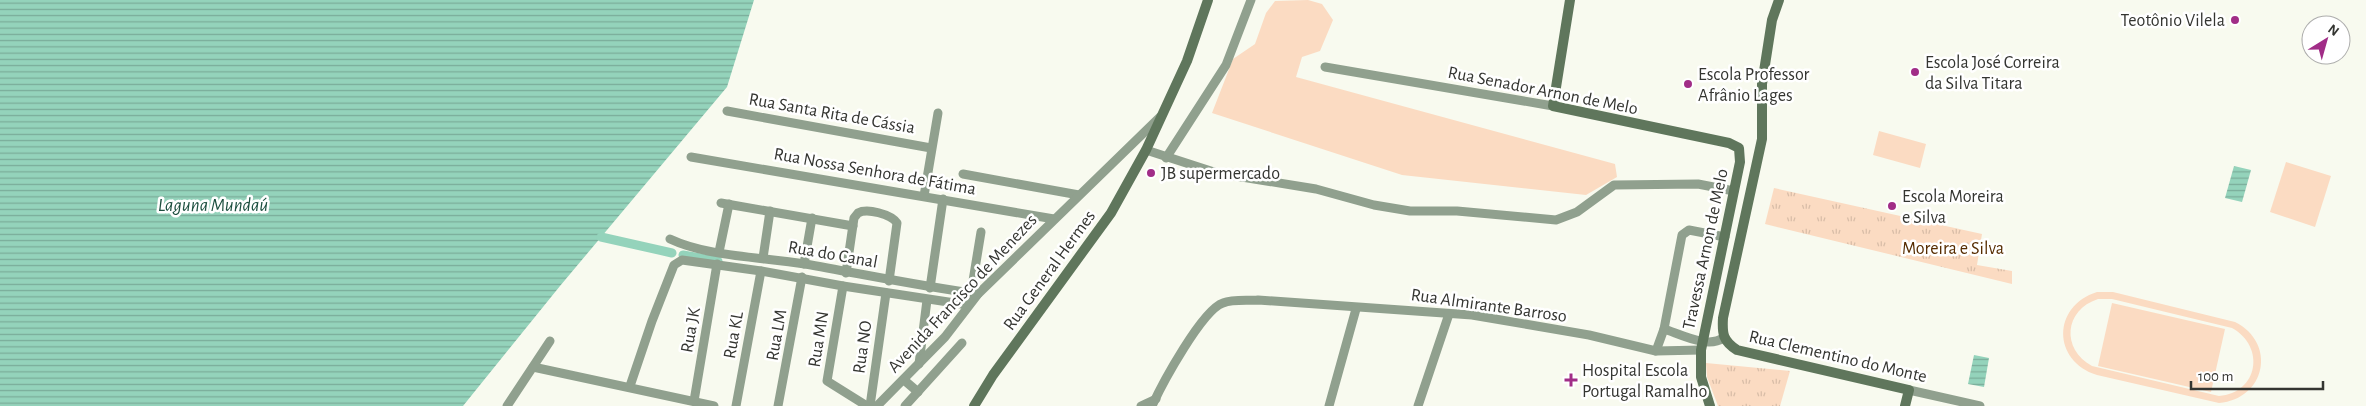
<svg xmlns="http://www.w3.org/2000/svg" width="2366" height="406" viewBox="0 0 2366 406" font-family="'Alegreya Sans',sans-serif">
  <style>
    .green { fill: #fbdbc2; fill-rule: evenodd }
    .park { fill: url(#park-tufts) }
    .water { fill: url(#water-rules) }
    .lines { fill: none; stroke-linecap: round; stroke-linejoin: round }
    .canal { stroke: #94d3bb; stroke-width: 9 }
    .street { stroke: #90a08e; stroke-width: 9 }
    .secondary { stroke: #5f765c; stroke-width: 10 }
    .poi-dot { fill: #a12d87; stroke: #fff; stroke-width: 2 }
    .labels { text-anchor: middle; stroke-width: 5; stroke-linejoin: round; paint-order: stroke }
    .poi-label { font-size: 18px; fill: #343531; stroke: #fff; text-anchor: start }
    .street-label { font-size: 18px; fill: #343531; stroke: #fff }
    .park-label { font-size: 18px; fill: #562c00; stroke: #fff }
    .water-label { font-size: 19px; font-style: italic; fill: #1c4f3f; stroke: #fff }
  </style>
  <defs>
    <pattern id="park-tufts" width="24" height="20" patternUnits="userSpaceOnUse" patternTransform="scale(1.25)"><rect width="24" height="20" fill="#fbdbc2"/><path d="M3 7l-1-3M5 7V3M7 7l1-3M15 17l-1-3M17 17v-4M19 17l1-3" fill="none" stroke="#d8bda7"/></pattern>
    <pattern id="water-rules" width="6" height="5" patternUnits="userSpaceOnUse" patternTransform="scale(1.25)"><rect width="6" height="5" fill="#94d3bb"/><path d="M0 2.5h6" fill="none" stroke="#7aac99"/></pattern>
  </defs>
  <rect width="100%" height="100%" fill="#f8faef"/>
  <!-- green -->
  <g class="green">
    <polygon points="1308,0 1322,4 1333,20 1320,51 1302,57 1296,77 1615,164 1617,177 1586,195 1402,175 1212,113 1233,59 1255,44 1266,13 1275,1"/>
    <polygon points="1879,131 1926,144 1920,168 1873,155"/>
    <polygon points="2286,162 2331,176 2315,227 2270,212"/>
    <path d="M2097 292H2113L2235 322C2277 343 2266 399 2219 403L2097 375C2052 361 2052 306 2097 292ZM2098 299H2112L2232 328C2266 347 2258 393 2219 396L2092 366C2061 349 2064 310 2098 299Z"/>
    <polygon points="2112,303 2225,329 2211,392 2098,366"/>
  </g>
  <!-- park -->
  <g class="park">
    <polygon points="1774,188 1982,234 1977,265 2012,271 2012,284 1765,224"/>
    <polygon points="1706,363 1790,371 1780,406 1718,406 1707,377"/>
  </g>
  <!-- water -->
  <g class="water">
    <polygon points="0,0 754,0 727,87 560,286 463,406 0,406"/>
    <polygon points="2234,166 2251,170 2242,202 2225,198"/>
    <polygon points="1974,355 1989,358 1984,387 1968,384"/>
  </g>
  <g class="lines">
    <!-- canal -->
    <g class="canal">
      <polyline points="601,237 672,253"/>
      <polyline points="683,255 718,261"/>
    </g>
    <!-- street -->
    <g class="street">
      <polyline points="1325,67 1553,106"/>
      <polyline points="727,111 931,148"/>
      <polyline points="1146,150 1217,173 1316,189 1374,205 1410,211 1457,211 1556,220 1577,212 1614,185 1698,184 1734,191"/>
      <polyline points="691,157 1054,219"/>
      <polyline points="1166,158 1226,65 1251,0"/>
      <polyline points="963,174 1079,195"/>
      <polyline points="924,196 938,113"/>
      <polyline points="721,203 853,226"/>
      <path d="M670 239C708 257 762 257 805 264 862 274 920 286 978 294"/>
      <polyline points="719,252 729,204"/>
      <polyline points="763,258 770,211"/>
      <polyline points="804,264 812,218"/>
      <path d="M846 273 854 218 858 213C867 208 891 214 897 223L889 281"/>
      <polyline points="843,286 827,381 867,406"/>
      <polyline points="930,288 943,199"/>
      <polyline points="971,293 981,232"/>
      <path d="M1664 329C1680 334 1708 349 1723 338"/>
      <polyline points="1656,351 1664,329 1682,235 1689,230 1725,237"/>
      <polyline points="919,364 927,300"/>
      <polyline points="533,367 714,406"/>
      <polyline points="904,380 918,392"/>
      <polyline points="630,386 652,321 674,265 682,260 761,271 843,286 968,305"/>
      <polyline points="1909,390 1980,406"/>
      <polyline points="694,401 717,264"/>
      <polyline points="507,406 550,341"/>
      <polyline points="736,406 761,271"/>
      <polyline points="778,406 802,277"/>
      <polyline points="870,406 886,293"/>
      <polyline points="877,406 945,337 978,294 1160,117"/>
      <polyline points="905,406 962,343"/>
      <polyline points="1141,406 1156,399"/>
      <path d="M1152 406C1162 384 1202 310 1223 303 1233 299 1247 301 1258 300L1472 315 1589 335 1656 351 1701 350"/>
      <polyline points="1329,406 1356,309"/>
      <polyline points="1418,406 1449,314"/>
    </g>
    <!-- secondary -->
    <g class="secondary">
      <polyline points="1570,0 1553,106 1729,143 1739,148 1740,162 1701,350 1701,377 1710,406"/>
      <path d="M1779 0 1772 20 1762 84V139L1723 318C1722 334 1723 341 1737 350L1909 390 1905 406"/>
      <polyline points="974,406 993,375 1111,213 1146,150 1187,61 1208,0"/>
    </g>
  </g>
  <!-- markers -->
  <g class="poi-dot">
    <circle cx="2235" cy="20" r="5"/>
    <circle cx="1915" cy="72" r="5"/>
    <circle cx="1688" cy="84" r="5"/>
    <circle cx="1151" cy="173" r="5"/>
    <circle cx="1892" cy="206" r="5"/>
    <path d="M1568.5 372.5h5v5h5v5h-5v5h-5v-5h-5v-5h5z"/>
  </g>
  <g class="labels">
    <!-- poi labels -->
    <g class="poi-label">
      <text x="2225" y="26" text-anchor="end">Teotônio Vilela</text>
      <text x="1925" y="68">Escola José Correira<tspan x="1925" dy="21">da Silva Titara</tspan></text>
      <text x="1698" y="80">Escola Professor<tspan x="1698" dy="21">Afrânio Lages</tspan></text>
      <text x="1161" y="179">JB supermercado</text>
      <text x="1902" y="202">Escola Moreira<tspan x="1902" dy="21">e Silva</tspan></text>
      <text x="1582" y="376">Hospital Escola<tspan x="1582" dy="21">Portugal Ramalho</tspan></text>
    </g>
    <!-- street labels -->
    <g class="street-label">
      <text transform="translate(1543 90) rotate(11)" y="6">Rua Senador Arnon de Melo</text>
      <text transform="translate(832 113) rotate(10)" y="6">Rua Santa Rita de Cássia</text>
      <text transform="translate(875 171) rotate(10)" y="6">Rua Nossa Senhora de Fátima</text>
      <text transform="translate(1705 249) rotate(-78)" y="6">Travessa Arnon de Melo</text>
      <text transform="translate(833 254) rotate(10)" y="6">Rua do Canal</text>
      <text transform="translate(1049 270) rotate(-54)" y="6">Rua General Hermes</text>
      <text transform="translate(962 293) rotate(-47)" y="6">Avenida Francisco de Menezes</text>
      <text transform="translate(1489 305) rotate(8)" y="6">Rua Almirante Barroso</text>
      <text transform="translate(690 330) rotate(-80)" y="6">Rua JK</text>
      <text transform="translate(733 335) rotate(-80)" y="6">Rua KL</text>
      <text transform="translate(776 335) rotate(-80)" y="6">Rua LM</text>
      <text transform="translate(818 339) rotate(-81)" y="6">Rua MN</text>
      <text transform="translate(862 347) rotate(-82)" y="6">Rua NO</text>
      <text transform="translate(1838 356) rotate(13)" y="6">Rua Clementino do Monte</text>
    </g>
    <!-- park labels -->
    <g class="park-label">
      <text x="1953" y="254">Moreira e Silva</text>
    </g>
    <!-- water labels -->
    <g class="water-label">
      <text x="213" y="211">Laguna Mundaú</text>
    </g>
  </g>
  <!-- north arrow -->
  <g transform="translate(2326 40) rotate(37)"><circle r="24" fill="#ffffff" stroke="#aeaead"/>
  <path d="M0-4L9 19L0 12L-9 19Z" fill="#a12d87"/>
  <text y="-8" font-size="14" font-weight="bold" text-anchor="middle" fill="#343531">N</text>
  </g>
  <!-- scale -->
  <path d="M2191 381v8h132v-8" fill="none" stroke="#343531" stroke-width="2.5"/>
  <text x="2198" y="381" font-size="15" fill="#343531" stroke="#ffffff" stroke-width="4" paint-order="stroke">100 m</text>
</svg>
